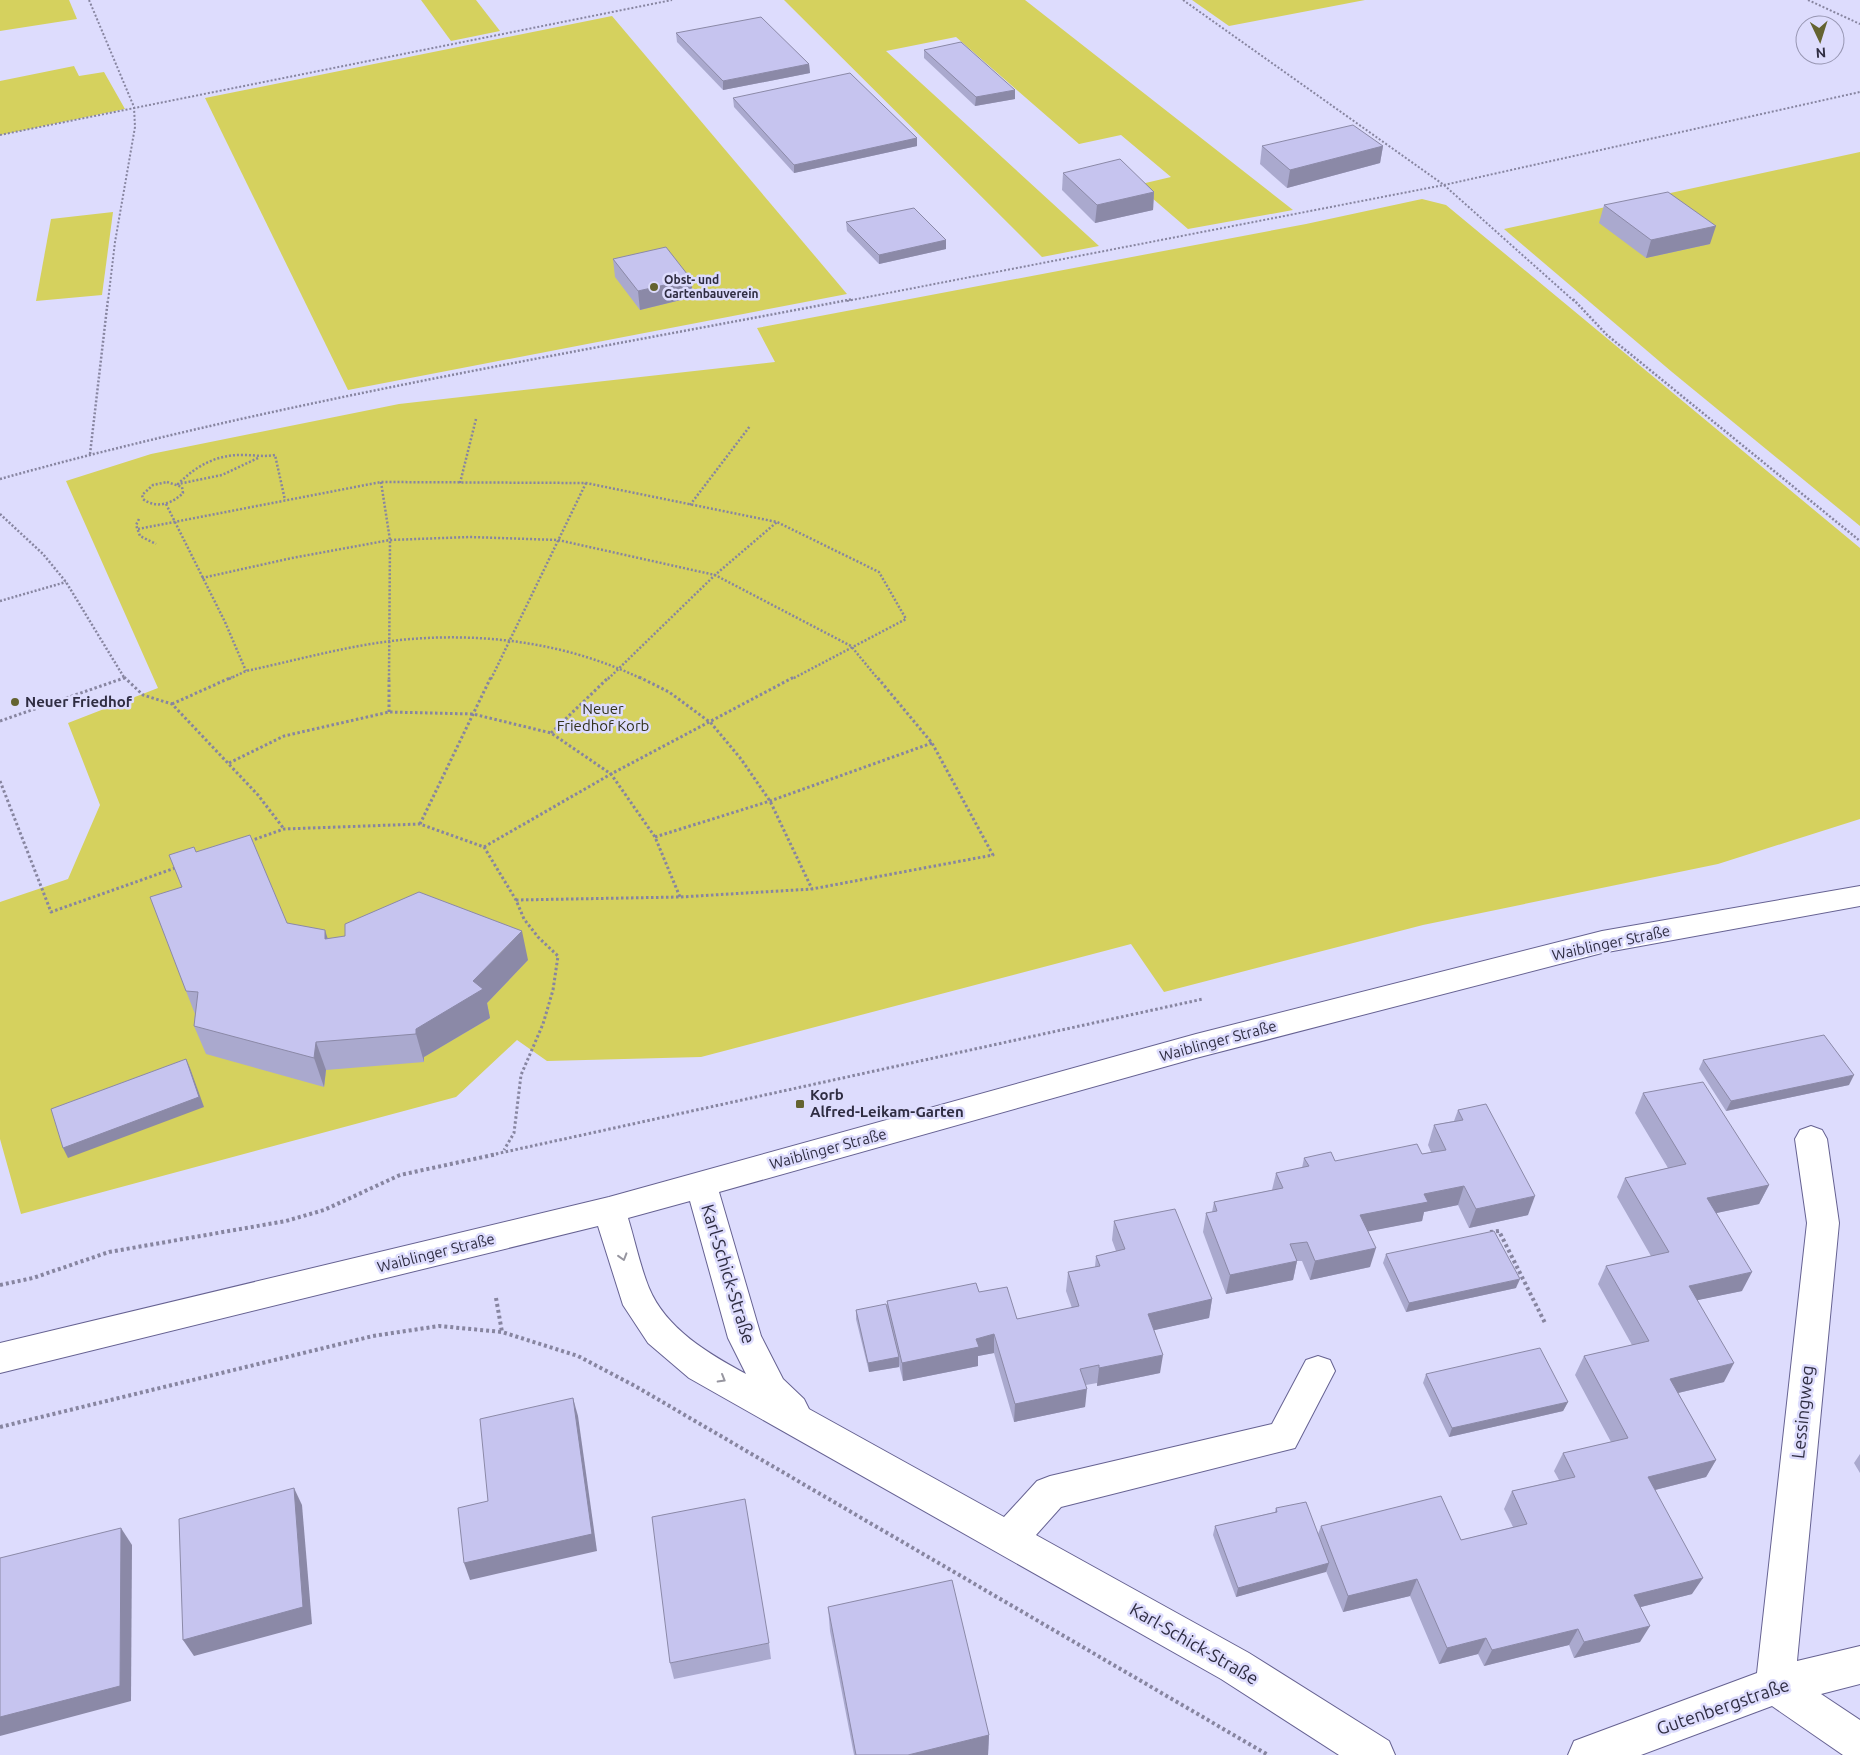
<svg xmlns="http://www.w3.org/2000/svg" width="1860" height="1755" viewBox="0 0 1860 1755" font-family="Ubuntu,sans-serif">
  <style>
    .green { fill: #d5d15e }
    .lines { fill: none; stroke-linecap: round; stroke-linejoin: round }
    .minor-casing { stroke: #666292; stroke-width: 2 }
    .path-far3 { stroke: #8785a0; stroke-width: 2; stroke-dasharray: 2 2; stroke-linecap: butt }
    .path-far2 { stroke: #8785a0; stroke-width: 2.5; stroke-dasharray: 2 2; stroke-linecap: butt }
    .path-far1 { stroke: #8785a0; stroke-width: 3; stroke-dasharray: 2.5 2.5; stroke-linecap: butt }
    .path { stroke: #8785a0; stroke-width: 4; stroke-dasharray: 3 3; stroke-linecap: butt }
    .minor { fill: #fff; fill-rule: evenodd }
    .wall { fill: #aaa9ce }
    .shaded-wall { fill: #8b89a7 }
    .building { fill: #c6c4ef; stroke: #8b89a7 }
    .oneway { stroke: #9796a0 }
    .poi-dot { fill: #646330; stroke: #dddcfd; stroke-width: 2 }
    .labels { text-anchor: middle; stroke-width: 5; stroke-linejoin: round; paint-order: stroke }
    .far-poi-label { font-size: 12px; font-weight: bold; fill: #2f2d42; stroke: #dddcfd; text-anchor: start }
    .poi-label { font-size: 15px; font-weight: bold; fill: #2f2d42; stroke: #dddcfd; text-anchor: start }
    .park-label { font-size: 15px; fill: #32321c; stroke: #dddcfd }
    .street-label { font-size: 15px; fill: #2f2d42; stroke: #dddcfd }
    .near-street-label { font-size: 18px; fill: #2f2d42; stroke: #dddcfd }
  </style>
  <rect width="100%" height="100%" fill="#dddcfd"/>
  <!-- green -->
  <g class="green">
    <polygon points="0,0 69,0 77,19 0,31"/>
    <polygon points="421,0 476,0 500,31 451,41"/>
    <polygon points="784,0 1025,0 1293,210 1188,229 1137,185 1171,177 1121,135 1079,144 956,37 886,51 1099,246 1042,257"/>
    <polygon points="1192,0 1365,0 1229,26"/>
    <polygon points="612,16 847,294 348,390 205,98"/>
    <polygon points="74,66 79,76 104,72 125,109 0,135 0,81"/>
    <polygon points="1860,152 1860,526 1672,372 1504,229"/>
    <polygon points="1422,199 1446,205 1860,548 1860,819 1718,864 1423,925 1164,992 1131,944 701,1057 547,1061 517,1040 456,1097 21,1214 0,1139 0,902 68,879 100,805 68,723 158,688 66,481 151,454 399,404 775,362 757,328 1306,224"/>
    <polygon points="113,212 102,295 36,301 51,219"/>
  </g>
  <g class="lines">
    <defs>
      <g id="minor">
        <path d="M1860 886V906L1602 953 1196 1058 719 1192 761 1336 783 1379 804 1399 809 1409 1004 1517 1037 1481 1050 1476 1272 1424 1306 1360 1318 1356 1330 1360 1335 1371 1295 1448 1061 1507 1036 1535 1249 1653 1389 1741 1395 1755H1339L1221 1679 689 1378 648 1343 623 1305 598 1226 0 1373V1343L609 1197 1196 1034 1602 931ZM690 1201 728 1338 746 1374C709 1354 666 1329 649 1288 640 1266 635 1241 628 1218Z"/>
        <polygon points="1811,1126 1822,1130 1827,1139 1839,1223 1797,1661 1860,1646 1860,1684 1821,1694 1860,1720 1860,1755 1843,1755 1772,1706 1641,1755 1568,1755 1574,1741 1757,1673 1807,1223 1795,1139 1800,1130"/>
      </g>
    </defs>
    <!-- minor casing -->
    <use href="#minor" class="minor-casing"/>
    <!-- path-far3 -->
    <g class="path-far3">
      <polyline points="89,0 134,107 135,127 115,242 108,301"/>
      <polyline points="1183,0 1444,185 1574,301"/>
      <polyline points="1808,0 1860,24"/>
      <polyline points="0,135 672,0"/>
      <polyline points="847,301 1444,185 1860,92"/>
    </g>
    <!-- path-far2 -->
    <g class="path-far2">
      <polyline points="1573,299 1607,335 1860,541"/>
      <polyline points="90,454 108,299"/>
      <path d="M258 458 222 475 178 484C196 466 217 454 244 455 254 455 264 457 275 455L285 500"/>
      <path d="M0 479C280 401 568 354 853 299"/>
      <path d="M167 482 182 487 183 493C172 504 156 509 143 499L142 495 153 485Z"/>
      <polyline points="381,482 390,540 389,679"/>
      <polyline points="460,483 476,419"/>
      <polyline points="166,504 225,622 246,671"/>
      <polyline points="690,505 750,426"/>
      <polyline points="0,514 43,554 66,582 125,679"/>
      <polyline points="139,519 136,525 140,536 156,544"/>
      <polyline points="138,529 381,482 586,483 777,522 879,572 906,619 792,679"/>
      <polyline points="202,578 292,558 390,540 470,537 558,540 715,575 851,646 878,679"/>
      <polyline points="0,601 66,582"/>
      <path d="M229 679 246 671C293 661 343 647 391 641 475 631 564 641 642 679"/>
      <polyline points="491,679 586,483"/>
      <polyline points="608,679 715,575 777,522"/>
    </g>
    <!-- path-far1 -->
    <g class="path-far1">
      <polyline points="124,677 143,695 172,704 258,795 284,829"/>
      <polyline points="639,677 669,692 711,723 741,759 770,801 812,889"/>
      <polyline points="172,704 232,677"/>
      <polyline points="389,712 389,677"/>
      <polyline points="0,721 124,678"/>
      <polyline points="551,733 609,677"/>
      <polyline points="229,763 284,736 389,712 473,714 551,733 611,774 655,837 680,897"/>
      <polyline points="0,781 51,912 178,867"/>
      <polyline points="420,824 491,677"/>
      <polyline points="655,837 770,801 932,743"/>
      <polyline points="250,841 284,829 420,824 484,847 516,900 524,919 538,937 558,956 553,990 543,1024 521,1075 514,1133 504,1150"/>
      <polyline points="484,847 611,774 794,677"/>
      <polyline points="516,900 680,897 812,889 993,855 932,743 877,677"/>
      <polyline points="491,1155 1203,999"/>
    </g>
    <!-- path -->
    <g class="path">
      <polyline points="1490,1232 1499,1231 1545,1323"/>
      <polyline points="0,1285 33,1278 109,1252 286,1221 324,1210 400,1175 497,1154"/>
      <polyline points="496,1298 502,1332"/>
      <polyline points="0,1427 373,1336 439,1326 502,1332 578,1356 635,1386 1268,1755"/>
    </g>
    <!-- minor -->
    <use href="#minor" class="minor"/>
  </g>
  <!-- wall -->
  <g class="wall">
    <polygon points="676,33 809,64 810,73 723,90 677,42"/>
    <polygon points="924,50 1015,90 1015,99 975,106 924,58"/>
    <polygon points="733,98 917,138 917,146 794,173 734,107"/>
    <polygon points="1262,146 1383,146 1380,163 1287,188 1260,164"/>
    <polygon points="1063,173 1154,192 1153,210 1095,223 1062,190"/>
    <polygon points="1604,205 1710,244 1646,258 1599,223"/>
    <polygon points="846,222 946,240 946,249 879,264 847,231"/>
    <polygon points="613,259 691,279 693,297 640,310 615,277"/>
    <polygon points="196,852 287,923 328,938 528,960 487,1003 490,1018 424,1057 424,1062 326,1070 324,1087 206,1054 194,1026 195,1014 186,991 182,887"/>
    <polygon points="1703,1060 1849,1085 1726,1111 1699,1069"/>
    <polygon points="1643,1093 1769,1185 1759,1204 1716,1213 1742,1291 1697,1300 1724,1382 1678,1393 1716,1460 1706,1477 1655,1490 1692,1594 1641,1607 1640,1642 1574,1658 1569,1645 1484,1666 1478,1654 1439,1664 1410,1596 1343,1612 1326,1571 1236,1597 1213,1535 1215,1526 1275,1512 1276,1508 1318,1534 1321,1526 1461,1540 1513,1527 1504,1509 1512,1491 1559,1480 1554,1471 1563,1453 1611,1442 1575,1375 1584,1356 1632,1345 1598,1284 1606,1266 1651,1256 1617,1197 1625,1178 1668,1168 1635,1113"/>
    <polygon points="1458,1110 1528,1215 1469,1228 1458,1205 1424,1212 1422,1221 1368,1231 1370,1267 1310,1280 1302,1261 1297,1261 1293,1280 1226,1294 1203,1232 1206,1213 1212,1212 1214,1202 1272,1190 1276,1173 1302,1168 1304,1158 1335,1161 1422,1154 1431,1152 1428,1145 1434,1125 1454,1121"/>
    <polygon points="1114,1221 1212,1299 1209,1318 1154,1330 1160,1373 1097,1386 1097,1383 1086,1385 1085,1407 1014,1422 994,1353 978,1356 978,1366 903,1381 899,1365 899,1367 869,1372 856,1319 856,1310 887,1312 887,1301 979,1292 1017,1319 1072,1308 1066,1291 1068,1272 1095,1267 1096,1256 1116,1251 1112,1240"/>
    <polygon points="1386,1254 1516,1288 1406,1312 1383,1263"/>
    <polygon points="1426,1374 1568,1402 1563,1411 1449,1437 1423,1383"/>
    <polygon points="1860,1454 1860,1473 1854,1463"/>
    <polygon points="828,1607 989,1735 988,1755 854,1755 830,1631"/>
    <polygon points="769,1643 771,1659 674,1679 670,1663"/>
  </g>
  <!-- shaded-wall -->
  <g class="shaded-wall">
    <polygon points="809,64 810,73 723,90 723,81"/>
    <polygon points="1015,90 1015,99 975,106 976,97"/>
    <polygon points="917,138 917,146 794,173 794,165"/>
    <polygon points="1383,146 1380,163 1287,188 1290,170"/>
    <polygon points="1154,192 1153,210 1095,223 1097,205"/>
    <polygon points="1716,226 1710,244 1646,258 1651,240"/>
    <polygon points="946,240 946,249 879,264 879,255"/>
    <polygon points="691,279 693,297 640,310 638,291"/>
    <polygon points="325,930 334,959 325,939"/>
    <polygon points="522,931 528,960 487,1003 490,1018 424,1057 424,1062 416,1034 416,1029 473,981"/>
    <polygon points="316,1042 326,1070 324,1087 314,1058"/>
    <polygon points="186,1059 190,1068 204,1107 68,1158 63,1148"/>
    <polygon points="1854,1075 1849,1085 1726,1111 1731,1101"/>
    <polygon points="1769,1185 1759,1204 1698,1217 1707,1198"/>
    <polygon points="1464,1186 1458,1205 1424,1212 1422,1221 1355,1234 1360,1215 1424,1194"/>
    <polygon points="1535,1196 1528,1215 1469,1228 1476,1209"/>
    <polygon points="1376,1248 1370,1267 1310,1280 1315,1261"/>
    <polygon points="1297,1261 1293,1280 1226,1294 1230,1275"/>
    <polygon points="1752,1272 1742,1291 1679,1304 1689,1286"/>
    <polygon points="1520,1279 1516,1288 1406,1312 1409,1303"/>
    <polygon points="1212,1299 1209,1318 1146,1332 1148,1314"/>
    <polygon points="994,1334 994,1353 978,1356 978,1366 903,1381 902,1363 976,1339"/>
    <polygon points="1163,1355 1160,1373 1097,1386 1099,1368"/>
    <polygon points="899,1357 899,1367 869,1372 868,1363"/>
    <polygon points="1734,1363 1724,1382 1661,1397 1670,1379"/>
    <polygon points="1087,1389 1085,1407 1014,1422 1015,1404"/>
    <polygon points="573,1398 578,1416 597,1551 470,1580 464,1563"/>
    <polygon points="1568,1402 1563,1411 1449,1437 1452,1428"/>
    <polygon points="1716,1460 1706,1477 1639,1494 1648,1477"/>
    <polygon points="294,1488 302,1505 312,1624 194,1656 183,1640"/>
    <polygon points="121,1528 132,1545 131,1701 0,1736 0,1717"/>
    <polygon points="1329,1563 1326,1572 1236,1597 1238,1588"/>
    <polygon points="1703,1578 1692,1594 1625,1611 1634,1595"/>
    <polygon points="1417,1579 1410,1596 1343,1612 1348,1596"/>
    <polygon points="1650,1626 1640,1642 1574,1658 1584,1642"/>
    <polygon points="1578,1629 1569,1645 1484,1666 1492,1650"/>
    <polygon points="1486,1638 1478,1654 1439,1664 1447,1648"/>
    <polygon points="989,1735 988,1755 908,1755"/>
  </g>
  <!-- building -->
  <g class="building">
    <polygon points="761,17 809,64 723,81 676,33"/>
    <polygon points="961,42 1015,90 976,97 924,50"/>
    <polygon points="850,73 917,138 794,165 733,98"/>
    <polygon points="1353,125 1383,146 1290,170 1262,146"/>
    <polygon points="1120,159 1154,192 1097,205 1063,173"/>
    <polygon points="1668,192 1716,226 1651,240 1604,205"/>
    <polygon points="914,208 946,240 879,255 846,222"/>
    <polygon points="666,247 691,279 638,291 613,259"/>
    <polygon points="250,835 287,923 325,930 325,939 345,936 345,924 419,892 522,931 473,981 483,989 416,1029 416,1034 316,1042 314,1058 194,1026 198,992 186,991 150,897 182,887 169,855 194,847 196,852"/>
    <polygon points="1824,1035 1854,1075 1731,1101 1703,1060"/>
    <polygon points="186,1059 199,1097 63,1148 51,1109"/>
    <polygon points="1703,1082 1769,1185 1707,1198 1752,1272 1689,1286 1734,1363 1670,1379 1716,1460 1648,1477 1703,1578 1634,1595 1650,1626 1584,1642 1578,1629 1492,1650 1486,1638 1447,1648 1417,1579 1348,1596 1321,1526 1441,1496 1461,1540 1527,1524 1512,1491 1575,1477 1563,1453 1628,1438 1584,1356 1649,1341 1606,1266 1669,1252 1625,1178 1686,1164 1643,1093"/>
    <polygon points="1486,1104 1535,1196 1476,1209 1464,1186 1424,1194 1428,1202 1360,1215 1376,1248 1315,1261 1307,1242 1290,1244 1297,1261 1230,1275 1206,1213 1217,1211 1214,1202 1283,1188 1276,1173 1309,1166 1304,1158 1331,1152 1335,1161 1417,1144 1422,1154 1446,1150 1434,1125 1463,1120 1458,1110"/>
    <polygon points="1175,1209 1212,1299 1148,1314 1163,1355 1099,1368 1099,1365 1080,1369 1087,1389 1015,1404 994,1334 976,1339 979,1347 902,1363 887,1301 976,1283 979,1292 1007,1287 1017,1319 1079,1306 1068,1272 1100,1266 1096,1256 1125,1249 1114,1221"/>
    <polygon points="1494,1231 1520,1279 1409,1303 1386,1254"/>
    <polygon points="886,1304 899,1357 868,1363 856,1310"/>
    <polygon points="1540,1348 1568,1402 1452,1428 1426,1374"/>
    <polygon points="573,1398 592,1534 464,1563 458,1508 488,1501 480,1419"/>
    <polygon points="294,1488 303,1607 183,1640 179,1519"/>
    <polygon points="745,1499 769,1643 670,1663 652,1517"/>
    <polygon points="1306,1502 1329,1563 1238,1588 1215,1526 1277,1512 1276,1508"/>
    <polygon points="121,1528 120,1686 0,1717 0,1558"/>
    <polygon points="952,1580 989,1735 908,1755 856,1755 828,1607"/>
  </g>
  <!-- one-way arrows -->
  <defs><path id="oneway-chevron" d="M-2-3.5L2.5 0L-2 3.5" fill="none" stroke-width="1.6" stroke-linecap="round" stroke-linejoin="round" transform="scale(1.25)"/></defs>
  <g class="oneway">
    <use href="#oneway-chevron" transform="translate(623 1257) rotate(73)"/>
    <use href="#oneway-chevron" transform="translate(722 1379) rotate(30)"/>
  </g>
  <!-- markers -->
  <g class="poi-dot">
    <circle cx="654" cy="287" r="5"/>
    <circle cx="15" cy="702" r="5"/>
    <rect x="795" y="1099" width="10" height="10" rx="2.5"/>
  </g>
  <g class="labels">
    <!-- far-poi labels -->
    <g class="far-poi-label">
      <text x="664" y="284">Obst- und<tspan x="664" dy="14">Gartenbauverein</tspan></text>
    </g>
    <!-- poi labels -->
    <g class="poi-label">
      <text x="25" y="707">Neuer Friedhof</text>
      <text x="810" y="1100">Korb<tspan x="810" dy="17">Alfred-Leikam-Garten</tspan></text>
    </g>
    <!-- park labels -->
    <g class="park-label">
      <text x="603" y="714">Neuer<tspan x="603" dy="17">Friedhof Korb</tspan></text>
    </g>
    <!-- street labels -->
    <g class="street-label">
      <text transform="translate(1611 943) rotate(-12)" y="5">Waiblinger Straße</text>
      <text transform="translate(1218 1041) rotate(-15)" y="5">Waiblinger Straße</text>
      <text transform="translate(828 1149) rotate(-15)" y="5">Waiblinger Straße</text>
      <text transform="translate(436 1253) rotate(-14)" y="5">Waiblinger Straße</text>
    </g>
    <!-- near-street labels -->
    <g class="near-street-label">
      <text transform="translate(728 1274) rotate(73)" y="6">Karl-Schick-Straße</text>
      <text transform="translate(1803 1412) rotate(-84)" y="6">Lessingweg</text>
      <text transform="translate(1194 1644) rotate(30)" y="6">Karl-Schick-Straße</text>
      <text transform="translate(1723 1707) rotate(-19)" y="6">Gutenbergstraße</text>
    </g>
  </g>
  <!-- north arrow -->
  <g transform="translate(1820 40) rotate(176)"><circle r="24" fill="#dddcfd" stroke="#9796b2"/>
  <path d="M0-4L9 19L0 12L-9 19Z" fill="#646330"/>
  <text y="-8" font-size="14" font-weight="bold" text-anchor="middle" fill="#2f2d42">N</text>
  </g>
</svg>
